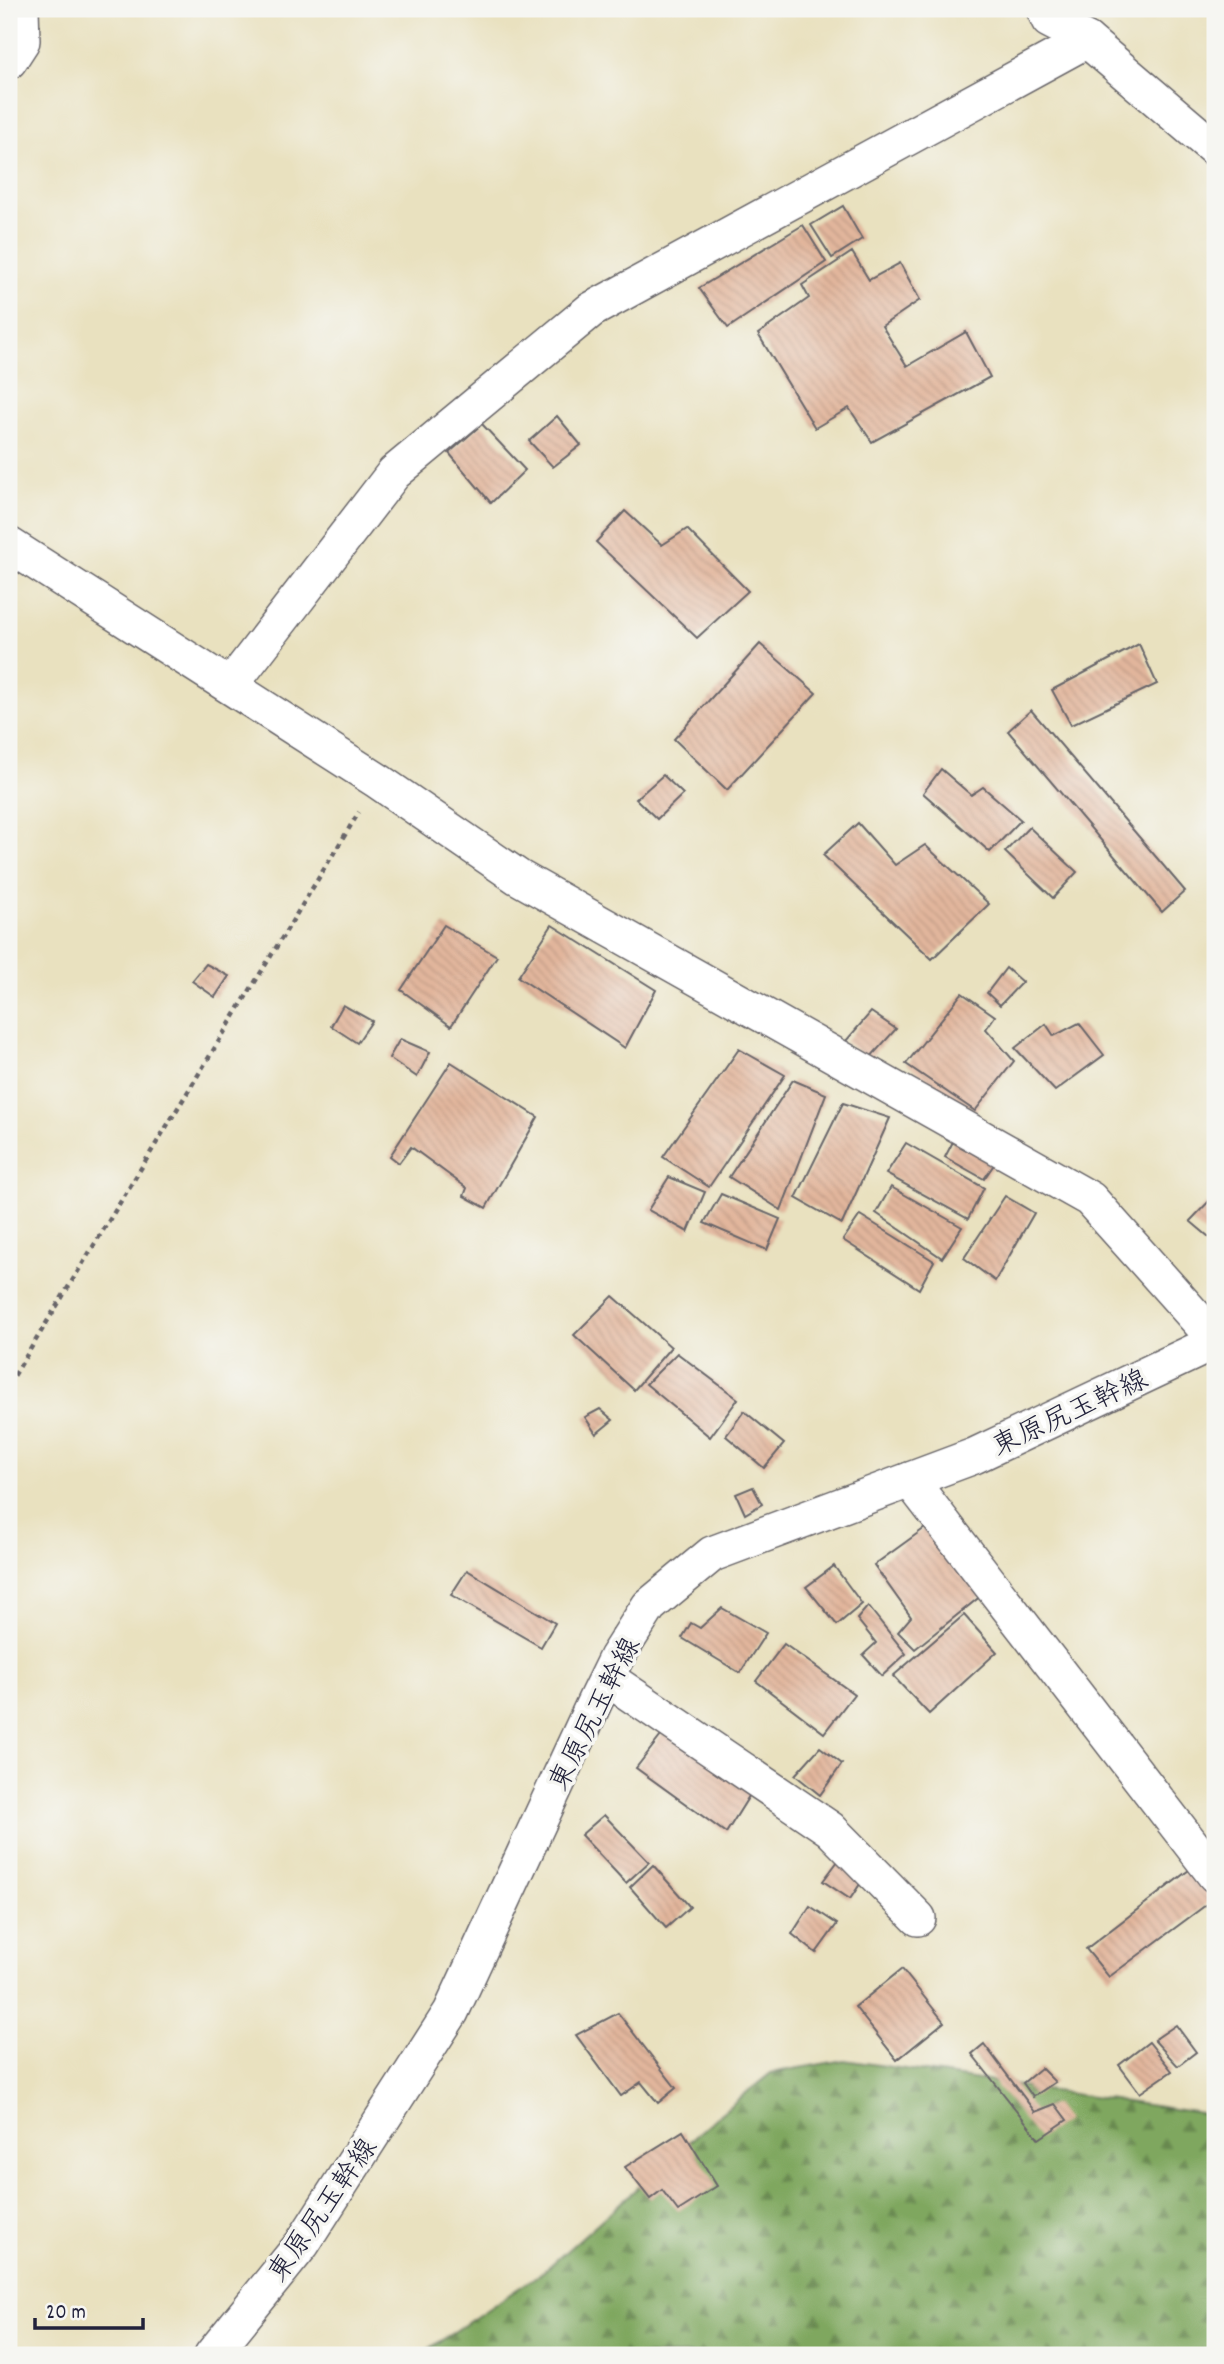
<svg xmlns="http://www.w3.org/2000/svg" width="1224" height="2364" viewBox="0 0 1224 2364" font-family="Dekko,'Klee One',sans-serif">
  <style>
    .forest { fill: url(#forest-firs); stroke: #50644c; stroke-width: 2 }
    .building { fill: url(#building-back-hatch) }
    .lines { fill: none; stroke-linecap: round; stroke-linejoin: round }
    .minor-casing { stroke: #686569; stroke-width: 38 }
    .path { stroke: #686569; stroke-width: 4.5; stroke-dasharray: 5 5; stroke-linecap: butt }
    .minor { stroke: #fff; stroke-width: 35 }
    .labels { text-anchor: middle; stroke-width: 7; stroke-linejoin: round; paint-order: stroke }
    .street-label { font-size: 28px; fill: #22223b; stroke: #f6f6f2 }
  </style>
  <defs>
    <pattern id="forest-firs" width="22" height="20" patternUnits="userSpaceOnUse" patternTransform="scale(1.75)"><rect width="22" height="20" fill="#7fa75e"/><path d="M5 1l3.5 6h-7zM16 11l3.5 6h-7z" fill="#68884f"/></pattern>
    <pattern id="building-back-hatch" width="6" height="6" patternUnits="userSpaceOnUse" patternTransform="scale(1.75)"><rect width="6" height="6" fill="#e2b69c"/><path d="M-1 5l2 2M0 0l6 6M5-1l2 2" fill="none" stroke="#c29c87"/></pattern>
  </defs>
  <rect width="100%" height="100%" fill="#f6f6f2"/>
  <filter id="ink" filterUnits="userSpaceOnUse"><feTurbulence type="fractalNoise" baseFrequency=".0143" numOctaves="2"/><feDisplacementMap in="SourceGraphic" scale="14" xChannelSelector="R" yChannelSelector="G"/><feConvolveMatrix kernelMatrix="1 2 1 2 8 2 1 2 1" color-interpolation-filters="sRGB"/></filter>
  <filter id="wash" filterUnits="userSpaceOnUse"><feTurbulence type="fractalNoise" baseFrequency=".00686" numOctaves="4" result="noise"/><feDisplacementMap in="SourceGraphic" scale="28" xChannelSelector="R" yChannelSelector="G"/><feGaussianBlur stdDeviation="1.57" result="paint"/><feColorMatrix in="noise" values="0 0 0 0 0 0 0 0 0 0 0 0 0 0 0 0 0 1.4 0 .05"/><feComposite in="paint" operator="in"/></filter>
  <g filter="url(#wash)">
    <rect width="100%" height="100%" fill="#e9e1bf"/>
    <!-- forest -->
    <polygon class="forest" points="844,2060 1215,2115 1215,2355 420,2355 544,2271 720,2114 771,2073"/>
    <g id="blocks">
      <!-- building -->
      <g class="building">
        <polygon points="843,206 862,239 832,258 811,225"/>
        <polygon points="803,225 826,262 728,328 699,288"/>
        <polygon points="852,252 869,280 900,263 920,300 882,326 907,366 966,332 990,377 872,442 849,408 815,428 758,334 809,298 802,285"/>
        <polygon points="557,416 581,445 553,467 529,441"/>
        <polygon points="482,424 525,470 491,503 449,453"/>
        <polygon points="625,511 662,545 687,529 748,591 697,638 596,542"/>
        <polygon points="760,644 816,693 727,790 674,739"/>
        <polygon points="1139,644 1157,684 1071,725 1052,690"/>
        <polygon points="1031,710 1185,891 1162,912 1008,731"/>
        <polygon points="941,769 971,795 983,787 1021,820 990,852 923,793"/>
        <polygon points="663,775 683,794 657,819 636,799"/>
        <polygon points="858,823 895,865 925,845 989,904 932,959 823,855"/>
        <polygon points="1029,827 1077,872 1053,898 1005,852"/>
        <polygon points="444,925 497,956 451,1026 401,990"/>
        <polygon points="552,925 656,990 625,1048 518,977"/>
        <polygon points="206,964 229,976 215,997 192,981"/>
        <polygon points="1006,968 1022,982 1000,1005 987,993"/>
        <polygon points="962,993 995,1016 986,1029 1014,1061 975,1111 906,1064"/>
        <polygon points="343,1005 372,1021 357,1043 331,1026"/>
        <polygon points="871,1012 896,1029 869,1059 845,1042"/>
        <polygon points="1079,1023 1104,1055 1055,1091 1015,1048 1046,1024 1054,1036"/>
        <polygon points="400,1039 430,1052 417,1077 389,1058"/>
        <polygon points="739,1049 785,1075 709,1187 663,1157"/>
        <polygon points="451,1062 538,1117 486,1208 464,1196 467,1188 411,1147 399,1163 390,1156"/>
        <polygon points="793,1080 826,1094 781,1210 729,1177"/>
        <polygon points="843,1103 890,1118 842,1224 796,1198"/>
        <polygon points="956,1136 997,1160 984,1179 945,1157"/>
        <polygon points="906,1143 984,1188 968,1219 886,1174"/>
        <polygon points="669,1177 705,1192 688,1232 648,1210"/>
        <polygon points="891,1187 962,1227 942,1258 876,1213"/>
        <polygon points="721,1194 780,1219 767,1250 704,1223"/>
        <polygon points="1215,1195 1215,1242 1190,1221"/>
        <polygon points="1005,1196 1034,1213 995,1281 964,1258"/>
        <polygon points="860,1215 934,1261 919,1289 843,1240"/>
        <polygon points="613,1296 671,1347 634,1390 574,1335"/>
        <polygon points="677,1353 738,1399 710,1437 646,1384"/>
        <polygon points="600,1409 613,1420 596,1434 585,1417"/>
        <polygon points="744,1411 784,1444 764,1468 726,1436"/>
        <polygon points="753,1487 762,1504 745,1514 736,1494"/>
        <polygon points="925,1528 982,1595 915,1649 898,1632 911,1617 874,1565"/>
        <polygon points="834,1566 862,1604 837,1625 806,1587"/>
        <polygon points="467,1570 555,1623 541,1647 451,1595"/>
        <polygon points="868,1606 906,1654 882,1676 863,1655 876,1643 857,1619"/>
        <polygon points="722,1608 766,1633 740,1673 682,1638 691,1623 700,1628"/>
        <polygon points="964,1615 997,1652 929,1714 893,1676"/>
        <polygon points="784,1644 854,1694 824,1733 756,1681"/>
        <polygon points="664,1732 754,1788 726,1833 636,1768"/>
        <polygon points="820,1747 842,1764 820,1795 795,1775"/>
        <polygon points="604,1815 649,1862 626,1883 581,1835"/>
        <polygon points="838,1861 864,1878 850,1899 823,1881"/>
        <polygon points="653,1865 690,1907 666,1928 630,1887"/>
        <polygon points="1193,1867 1214,1899 1109,1977 1086,1949"/>
        <polygon points="810,1906 837,1924 816,1953 792,1934"/>
        <polygon points="902,1969 944,2022 897,2060 855,2007"/>
        <polygon points="618,2013 676,2088 658,2103 641,2082 621,2096 576,2035"/>
        <polygon points="1176,2025 1196,2052 1178,2066 1154,2040"/>
        <polygon points="1149,2042 1172,2071 1140,2093 1119,2065"/>
        <polygon points="984,2044 1035,2112 1055,2104 1067,2120 1039,2139 972,2054"/>
        <polygon points="1041,2068 1055,2082 1033,2097 1023,2083"/>
        <polygon points="683,2131 717,2186 678,2211 662,2190 650,2199 625,2167"/>
      </g>
    </g>
  </g>
  <g filter="url(#ink)">
    <use href="#blocks" fill-opacity="0" stroke="#686569" stroke-width="2"/>
    <g class="lines">
      <defs>
        <g id="minor">
          <polyline points="1044,9 1049,20 1087,40 1215,149"/>
          <polyline points="9,61 22,41 21,9"/>
          <polyline points="9,545 378,781 518,877 1090,1199 1215,1339"/>
          <polyline points="230,686 394,473 591,310 1087,40"/>
          <polyline points="910,1480 1215,1875"/>
          <polyline points="607,1678 830,1829 918,1918"/>
          <polyline points="212,2355 302,2244 451,2012 595,1701 616,1658 649,1606 712,1554 974,1456 1215,1342"/>
        </g>
      </defs>
      <!-- minor casing -->
      <use href="#minor" class="minor-casing"/>
      <!-- path -->
      <polyline class="path" points="9,1384 359,812"/>
      <!-- minor -->
      <use href="#minor" class="minor"/>
    </g>
  </g>
  <g class="labels">
    <!-- street labels -->
    <g class="street-label">
      <text transform="translate(1069 1411) rotate(-25)" y="10">東原尻玉幹線</text>
      <text transform="translate(593 1713) rotate(-63)" y="10">東原尻玉幹線</text>
      <text transform="translate(321 2209) rotate(-55)" y="10">東原尻玉幹線</text>
    </g>
  </g>
  <!-- margin -->
  <rect width="1224" height="2364" fill="none" stroke="#f6f6f2" stroke-width="35"/>
  <!-- scale -->
  <path d="M35 2318v10h108v-10" fill="none" stroke="#22223b" stroke-width="3.5"/>
  <text x="46" y="2318" font-size="21" fill="#22223b" stroke="#f6f6f2" stroke-width="5" paint-order="stroke">20 m</text>
</svg>
